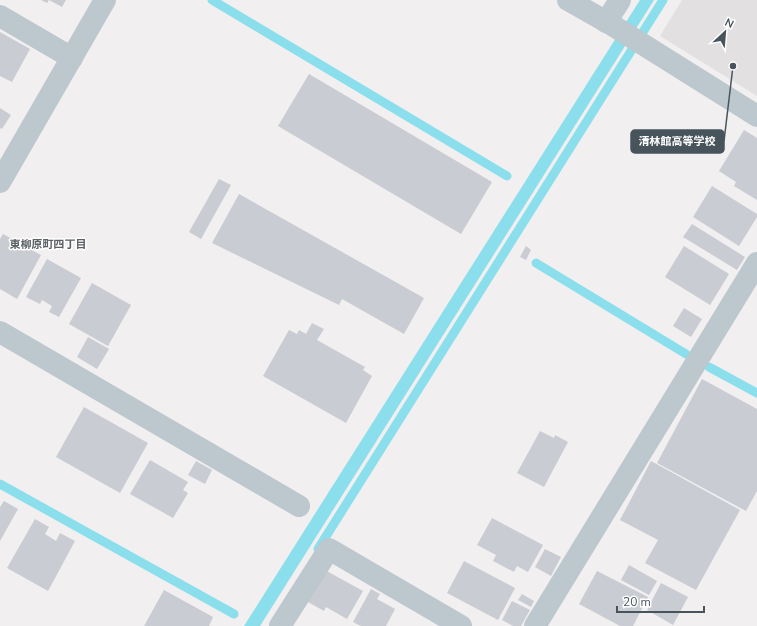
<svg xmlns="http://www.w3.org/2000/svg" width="757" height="626" viewBox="0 0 757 626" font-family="'Nunito Sans','Noto Sans JP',sans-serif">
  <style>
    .education { fill: #e2e0e1 }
    .water { fill: #8bdeeb }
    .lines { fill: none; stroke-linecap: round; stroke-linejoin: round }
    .stream { stroke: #8bdeeb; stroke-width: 9 }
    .building { fill: #c9ccd2 }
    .minor { stroke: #bdc7ce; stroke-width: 22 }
    .tertiary { stroke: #bdc7ce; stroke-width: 22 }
    .labels { text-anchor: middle; stroke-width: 3; stroke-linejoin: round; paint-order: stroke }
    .neighbourhood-label { font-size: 11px; font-weight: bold; fill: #5c6064; stroke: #fff }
    .leader { fill: none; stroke: #47545c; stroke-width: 1.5 }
    .callout-dot { fill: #47545c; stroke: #fff; stroke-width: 1.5 }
    .callout { fill: #47545c; stroke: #47545c; stroke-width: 1.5 }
    .callout-label { font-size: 11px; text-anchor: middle; font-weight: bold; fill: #fff }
  </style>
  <rect width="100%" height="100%" fill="#f1efef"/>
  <!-- education -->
  <polygon class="education" points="682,0 757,0 757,96 660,36"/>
  <!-- water -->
  <polygon class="water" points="640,0 654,0 260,626 244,626"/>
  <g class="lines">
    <!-- stream -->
    <g class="stream">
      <polyline points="212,0 507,176"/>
      <polyline points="536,263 686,354"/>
      <polyline points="709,367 757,393"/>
      <polyline points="0,484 234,614"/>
      <polyline points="318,549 663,0"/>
    </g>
  </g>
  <!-- building -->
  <g class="building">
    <polygon points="41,0 66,0 62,7 49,0 47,3"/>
    <polygon points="0,32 30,49 12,82 0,76"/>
    <polygon points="309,74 492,182 461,234 278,126"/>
    <polygon points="0,108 11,115 2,129 0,128"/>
    <polygon points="744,130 757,138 757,200 734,186 736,182 719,171"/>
    <polygon points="219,179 231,185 201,239 189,232"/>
    <polygon points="712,186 757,214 757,217 739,246 693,217"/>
    <polygon points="239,194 424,298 404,334 342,299 339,305 212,243"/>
    <polygon points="692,224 745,257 737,270 683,237"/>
    <polygon points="3,234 41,255 17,299 0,289 0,239"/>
    <polygon points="526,246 531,250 526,260 520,257"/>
    <polygon points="684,246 729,274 710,305 665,277"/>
    <polygon points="47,259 81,278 59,317 49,312 52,306 42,300 40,304 26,297"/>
    <polygon points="92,283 131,305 108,346 69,324"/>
    <polygon points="684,308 702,319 691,337 673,326"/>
    <polygon points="312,323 324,329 317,340 365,367 363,370 372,376 346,423 263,376 289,330 297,334 299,330 306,334"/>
    <polygon points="88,337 109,349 97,369 77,357"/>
    <polygon points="702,379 757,409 757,491 746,511 657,463"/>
    <polygon points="84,407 148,443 120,493 56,457"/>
    <polygon points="540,431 554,438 555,435 568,442 544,487 517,473"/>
    <polygon points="150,460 188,482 183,490 188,493 173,518 130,494"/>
    <polygon points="196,461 212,470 205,484 188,475"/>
    <polygon points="651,461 740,510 696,590 645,563 658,540 620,520"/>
    <polygon points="4,501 18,509 0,541 0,507"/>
    <polygon points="492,518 543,545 528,572 517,566 514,572 493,561 496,555 477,545"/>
    <polygon points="35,519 49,527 45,534 56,541 60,533 75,541 48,591 7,568"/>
    <polygon points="545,549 561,557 551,576 535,567"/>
    <polygon points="464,561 515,588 498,620 447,593"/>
    <polygon points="629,565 657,581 649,595 621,580"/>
    <polygon points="325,570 363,591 347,619 326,607 324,611 308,602"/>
    <polygon points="597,571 648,597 633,626 620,626 579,604"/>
    <polygon points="661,583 688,597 673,625 647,610"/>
    <polygon points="371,589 380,594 377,599 395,609 386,626 361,626 353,622"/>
    <polygon points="164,590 213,617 209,626 144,626"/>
    <polygon points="522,594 534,601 531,607 518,600"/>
    <polygon points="512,601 530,610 521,626 513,626 502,620"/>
  </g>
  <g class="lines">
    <!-- minor -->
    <g class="minor">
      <polyline points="568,0 612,25 757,116"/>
      <polyline points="0,16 72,58"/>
      <polyline points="606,22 620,0"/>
      <polyline points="0,332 299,506"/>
      <polyline points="280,626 329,549 461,626"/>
      <polyline points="535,626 757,263"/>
    </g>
    <!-- tertiary -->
    <polyline class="tertiary" points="0,182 105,0"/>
  </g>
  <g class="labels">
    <!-- neighbourhood labels -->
    <g class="neighbourhood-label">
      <text x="48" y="248">東柳原町四丁目</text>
    </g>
  </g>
  <!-- callouts -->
  <path class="leader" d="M733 66L724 141"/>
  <circle class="callout-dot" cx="733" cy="66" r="4"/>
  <rect class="callout" x="631" y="130" width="93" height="23" rx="4"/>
  <g class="callout-label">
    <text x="677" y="145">清林館高等学校</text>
  </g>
  <!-- north arrow -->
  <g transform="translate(725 32) rotate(26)" stroke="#ffffff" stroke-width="3" paint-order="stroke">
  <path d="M0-3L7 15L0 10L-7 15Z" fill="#47545c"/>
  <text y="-6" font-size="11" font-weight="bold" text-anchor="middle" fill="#47545c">N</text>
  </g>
  <!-- scale -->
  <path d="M617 606v6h87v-6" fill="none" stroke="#47545c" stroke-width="2"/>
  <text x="623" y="606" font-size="12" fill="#47545c" stroke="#ffffff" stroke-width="3" paint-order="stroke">20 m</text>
</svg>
